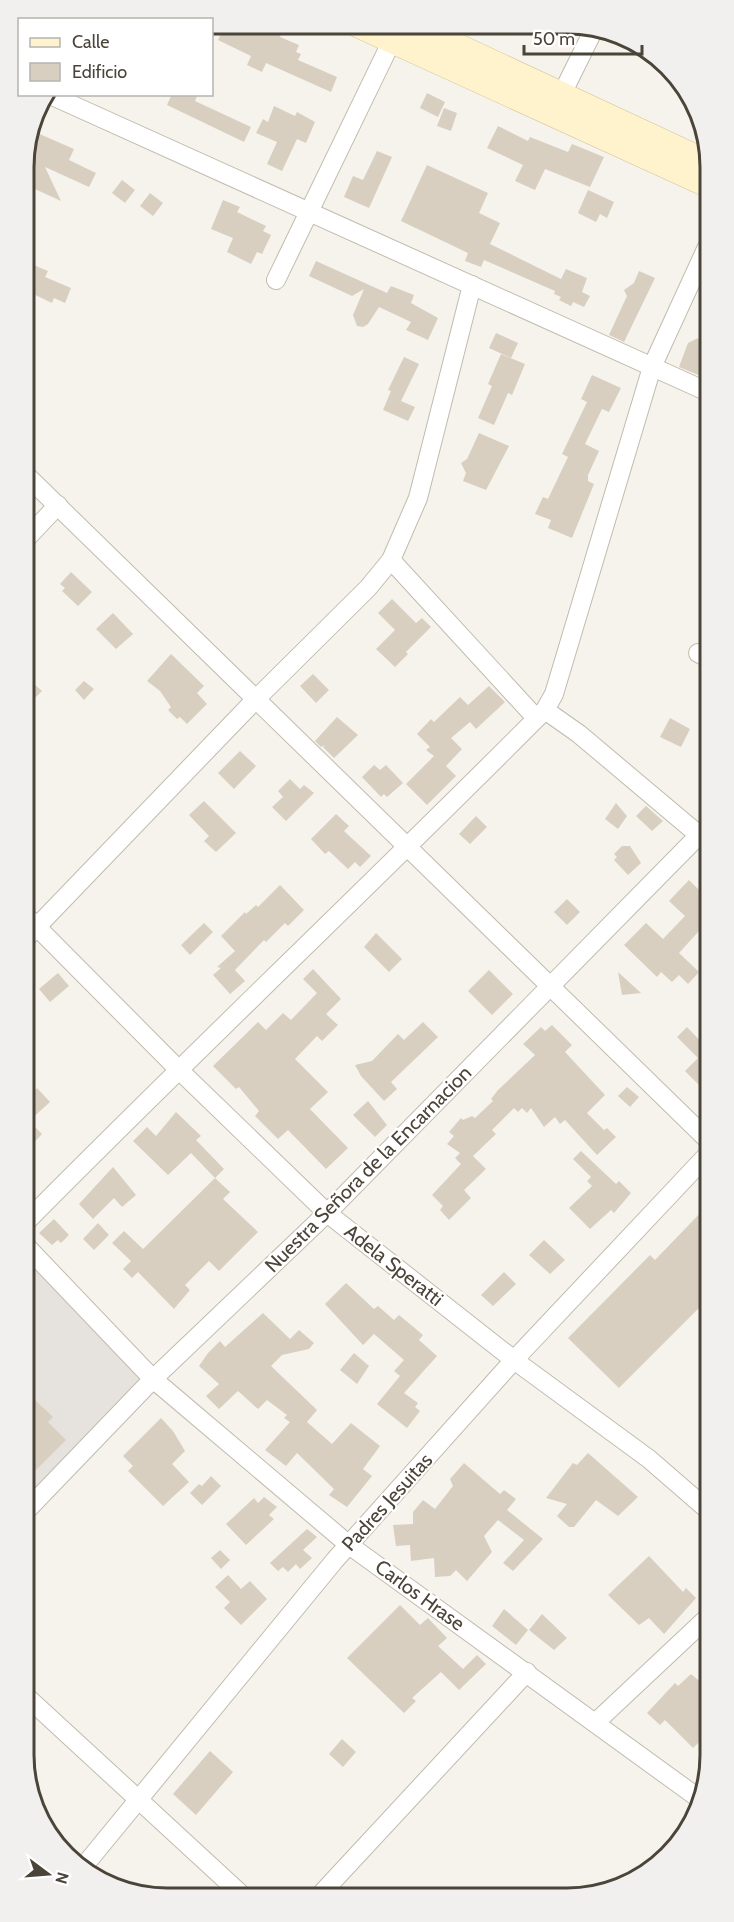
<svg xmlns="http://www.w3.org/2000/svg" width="734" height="1922" viewBox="0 0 734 1922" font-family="Cabin,sans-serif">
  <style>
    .industrial { fill: #e6e2dd }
    .building { fill: #d8cfc1 }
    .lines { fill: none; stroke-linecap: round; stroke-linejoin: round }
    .minor-casing { stroke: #c2bbae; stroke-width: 20 }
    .secondary-casing { stroke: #d6c79b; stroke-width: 27 }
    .minor { stroke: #fff; stroke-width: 18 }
    .secondary { stroke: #fff3cd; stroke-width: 26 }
    .labels { text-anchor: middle; stroke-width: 4.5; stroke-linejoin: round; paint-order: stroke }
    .street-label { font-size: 20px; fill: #4b4439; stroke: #fff }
    .rim { fill: none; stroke: #4b4439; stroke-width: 3 }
  </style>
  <rect width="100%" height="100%" fill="#f6f3ec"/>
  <!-- industrial -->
  <polygon class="industrial" points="26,1252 150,1379 26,1503"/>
  <!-- building -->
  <g class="building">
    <polygon points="225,24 266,25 282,32 280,37 299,45 296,52 301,54 298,60 337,77 331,92 266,63 262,72 247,65 251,56 218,40"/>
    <polygon points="427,93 445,102 438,117 420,108"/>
    <polygon points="172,94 198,94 195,101 251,127 244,142 167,105"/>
    <polygon points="274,106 295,116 297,112 315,122 306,143 297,139 282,171 267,164 277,142 256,133 263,119 268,122"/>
    <polygon points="444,108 457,113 451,131 437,126"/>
    <polygon points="498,126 528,141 530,137 568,152 572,144 604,157 590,187 545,169 535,190 515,181 523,165 487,148"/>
    <polygon points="35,132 74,149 69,160 96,173 89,187 45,167 61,201 24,184 24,158"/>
    <polygon points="377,151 392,157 369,208 344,197 353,176 363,180"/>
    <polygon points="427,165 488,193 479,213 500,223 490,244 561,279 566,269 587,278 582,292 590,296 584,307 573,302 571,306 559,300 561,297 554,294 555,291 484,260 481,267 465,261 468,253 401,221"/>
    <polygon points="122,180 135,190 125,203 112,193"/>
    <polygon points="588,190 614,202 607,218 600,214 596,222 578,213"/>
    <polygon points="150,193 163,203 153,216 140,206"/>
    <polygon points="223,200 240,207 237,212 266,226 263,231 271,235 262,254 257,252 251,264 227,252 233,238 211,229"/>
    <polygon points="24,261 48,271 45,277 71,288 65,303 54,298 52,303 25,290"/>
    <polygon points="316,261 387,293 391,286 414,295 411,303 438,318 428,340 406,330 411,322 379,307 368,324 363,327 357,326 353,315 364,289 352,296 309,276"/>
    <polygon points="639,271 655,278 624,342 609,335 627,296 624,290 634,283"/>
    <polygon points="496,333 518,343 511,358 489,348"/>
    <polygon points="698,338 708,356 708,379 679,367 688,343"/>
    <polygon points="501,354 525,364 512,395 508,393 494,425 478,418 492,386 488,384"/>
    <polygon points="404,357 419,364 401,401 415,407 408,421 383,410 391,391 388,390"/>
    <polygon points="592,375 621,388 609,412 602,409 585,444 599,451 588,475 588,481 594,484 572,538 548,528 551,520 535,514 543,497 548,499 568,457 562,454 587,402 581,399"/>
    <polygon points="479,433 509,446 486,490 463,481 466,473 461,463 467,459"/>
    <polygon points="71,572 92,592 78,606 62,591 65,588 60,584"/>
    <polygon points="392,599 416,623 422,618 431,627 406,652 408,654 395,667 376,649 395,630 378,613"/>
    <polygon points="113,613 133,634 116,649 96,629"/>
    <polygon points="171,654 204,686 197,693 207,704 187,724 180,717 177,719 168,710 171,707 160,691 147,681"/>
    <polygon points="313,674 329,690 316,703 300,686"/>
    <polygon points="25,676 42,691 32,701 25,694"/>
    <polygon points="84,681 94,689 84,700 75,690"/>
    <polygon points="489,686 505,702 476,729 470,722 451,738 462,749 446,766 456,776 427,805 406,784 434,756 426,750 430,747 417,734 431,719 434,722 460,697 468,705"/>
    <polygon points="337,717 358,735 334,758 323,747 325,745 321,747 315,741"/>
    <polygon points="670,718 690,729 681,747 660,737"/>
    <polygon points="240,751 256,766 234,789 218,773"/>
    <polygon points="374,765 380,770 386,765 403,783 387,797 384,794 381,797 362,777"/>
    <polygon points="290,779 300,789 304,785 314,793 286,821 272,807 283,797 278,791"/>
    <polygon points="204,801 236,833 216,852 204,841 209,836 189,815"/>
    <polygon points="616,803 627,816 618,829 605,819"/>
    <polygon points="646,806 663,821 652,831 636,816"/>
    <polygon points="336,814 349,826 344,831 371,856 360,867 355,862 348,869 329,851 325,854 311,839"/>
    <polygon points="476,816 487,827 470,844 459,834"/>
    <polygon points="622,846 630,846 641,863 628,875 614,860 617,857 614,854"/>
    <polygon points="689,880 708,899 708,921 679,953 699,972 688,984 679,975 672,982 661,972 657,977 624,945 646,923 663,939 685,916 669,901"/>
    <polygon points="280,885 304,910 288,926 285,923 266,942 264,940 235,970 245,981 230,994 213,975 221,968 217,967 235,951 221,936 245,912 246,914 256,905 258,907"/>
    <polygon points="567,899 580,912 567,925 554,912"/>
    <polygon points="204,923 213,932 190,955 181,945"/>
    <polygon points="376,933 402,959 389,972 364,947"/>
    <polygon points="313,969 341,999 326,1014 338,1025 322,1041 317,1036 295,1059 328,1092 310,1109 348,1148 326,1169 288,1130 278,1139 255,1116 259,1111 239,1087 236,1089 213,1066 258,1022 266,1030 283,1013 291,1020 317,993 303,979"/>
    <polygon points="489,970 513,994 492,1015 468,991"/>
    <polygon points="618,972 641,993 622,995"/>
    <polygon points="58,973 69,986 50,1002 39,989"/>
    <polygon points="423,1022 438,1037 391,1082 397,1089 384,1101 361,1076 355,1065 372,1061 398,1034 404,1040"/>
    <polygon points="552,1025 572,1045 565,1052 605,1095 587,1113 604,1130 607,1128 616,1137 597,1155 565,1120 560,1124 555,1117 544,1127 531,1108 527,1113 522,1108 518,1112 514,1108 492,1130 496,1134 473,1156 486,1169 464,1190 471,1198 449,1220 440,1210 443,1206 432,1195 461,1164 455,1158 460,1153 447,1144 454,1136 449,1132 461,1118 463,1120 472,1116 475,1118 493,1101 491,1099 498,1090 535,1055 523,1044 541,1027 545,1031"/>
    <polygon points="687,1027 707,1048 709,1047 709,1074 699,1085 685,1071 698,1058 677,1037"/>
    <polygon points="627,1087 639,1097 630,1107 618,1096"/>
    <polygon points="37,1088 50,1102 29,1121 42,1134 26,1151 26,1099"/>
    <polygon points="368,1101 387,1125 375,1137 353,1115"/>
    <polygon points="176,1112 201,1136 196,1140 224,1169 215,1178 191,1153 168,1175 133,1141 147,1127 156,1136"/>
    <polygon points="581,1151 616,1184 619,1181 631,1193 614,1213 611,1210 590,1229 569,1208 592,1186 587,1181 591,1177 573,1159"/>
    <polygon points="113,1167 136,1195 122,1207 114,1198 93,1219 79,1204"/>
    <polygon points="215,1178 230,1192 223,1199 258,1232 219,1271 209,1261 185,1285 190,1290 174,1309 138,1272 132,1278 123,1269 131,1261 112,1243 124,1231 143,1249"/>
    <polygon points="709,1204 709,1298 619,1388 568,1338 650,1255 655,1260"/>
    <polygon points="54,1219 69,1235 61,1243 58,1240 52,1245 39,1233"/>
    <polygon points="98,1223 109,1235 94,1250 83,1239"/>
    <polygon points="544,1240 565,1260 550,1274 529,1255"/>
    <polygon points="504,1272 516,1284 493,1306 481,1295"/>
    <polygon points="346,1283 374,1309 378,1306 394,1320 399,1315 423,1335 419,1340 437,1356 404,1393 418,1403 415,1407 420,1411 407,1428 377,1404 400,1376 394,1371 404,1360 374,1334 363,1345 325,1304"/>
    <polygon points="263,1313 290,1339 299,1330 314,1343 309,1349 282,1355 271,1366 317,1410 307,1422 332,1444 351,1423 380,1446 363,1469 372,1476 347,1507 329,1495 334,1489 297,1453 286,1466 265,1450 290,1422 284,1418 287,1415 267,1400 258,1409 238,1391 219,1409 206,1396 219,1384 199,1366 208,1353 220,1341 225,1347"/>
    <polygon points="354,1353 369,1366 357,1384 340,1370"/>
    <polygon points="34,1399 53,1417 48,1422 66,1440 26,1480 26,1407"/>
    <polygon points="161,1418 173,1431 185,1451 172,1464 189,1482 163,1506 128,1471 133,1466 123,1456"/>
    <polygon points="588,1453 638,1497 618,1516 596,1500 574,1527 569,1527 557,1516 567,1504 546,1498 573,1463 577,1465"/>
    <polygon points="464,1463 500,1494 504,1490 516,1499 507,1510 543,1539 513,1571 503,1563 524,1540 498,1520 484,1536 492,1552 467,1581 456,1570 450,1576 435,1577 434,1558 411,1561 410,1545 396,1546 393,1525 413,1524 413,1512 423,1500 435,1509 453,1486 450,1479"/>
    <polygon points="211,1476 221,1486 202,1505 190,1493 199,1484 202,1486"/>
    <polygon points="264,1497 277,1507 269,1515 274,1519 246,1545 226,1524 254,1498 258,1503"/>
    <polygon points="307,1529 317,1537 303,1550 312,1558 300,1569 296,1564 288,1572 283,1567 278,1571 270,1563"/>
    <polygon points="220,1550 230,1560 221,1569 211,1558"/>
    <polygon points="649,1556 683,1592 686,1588 696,1598 664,1634 649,1618 639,1625 608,1595"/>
    <polygon points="228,1575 241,1589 250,1581 267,1599 241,1625 224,1608 230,1602 215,1587"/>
    <polygon points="400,1605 420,1625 428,1618 447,1638 438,1646 463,1669 477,1655 486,1664 459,1690 441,1672 412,1698 416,1701 404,1713 347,1658"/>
    <polygon points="504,1609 528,1630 516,1645 492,1626"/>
    <polygon points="542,1614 567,1638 554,1650 529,1630"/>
    <polygon points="691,1674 710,1690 710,1732 693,1748 665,1720 660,1725 647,1713 675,1683 678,1686"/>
    <polygon points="342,1739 356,1752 343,1767 329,1754"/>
    <polygon points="210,1751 233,1772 196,1815 173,1794"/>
  </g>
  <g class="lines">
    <defs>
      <g id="minor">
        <polyline points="48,94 708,392"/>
        <polyline points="557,104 595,27"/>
        <polyline points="276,280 399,26"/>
        <polyline points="25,474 709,1141"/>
        <polyline points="25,540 58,505"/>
        <polyline points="391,560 536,718"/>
        <polyline points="698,653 708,658"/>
        <polyline points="545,710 579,734 699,835"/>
        <polyline points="25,915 178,1069 327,1213 514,1360 649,1459 709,1511"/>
        <polyline points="26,938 255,700 368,588 391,560 418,498 472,285"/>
        <path d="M26 1222C197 1049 374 882 545 710L554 694 652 367 707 247"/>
        <polyline points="26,1246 153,1379 349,1545 701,1800"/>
        <polyline points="26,1511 153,1379 327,1213 708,826"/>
        <polyline points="27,1697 242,1895"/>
        <polyline points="595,1723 709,1616"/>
        <polyline points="84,1866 335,1560 514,1360 709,1153"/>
        <polyline points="320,1895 527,1672"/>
      </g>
      <g id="secondary">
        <polyline points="359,25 707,184"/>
        <polyline points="413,26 707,163"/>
      </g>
    </defs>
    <!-- minor casing -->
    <use href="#minor" class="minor-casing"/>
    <!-- secondary casing -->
    <use href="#secondary" class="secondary-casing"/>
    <!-- minor -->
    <use href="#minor" class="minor"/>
    <!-- secondary -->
    <use href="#secondary" class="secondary"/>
  </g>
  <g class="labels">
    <!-- street labels -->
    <g class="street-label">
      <text transform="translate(368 1169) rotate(-45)" y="7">Nuestra Señora de la Encarnacion</text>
      <text transform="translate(394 1265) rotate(38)" y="7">Adela Speratti</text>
      <text transform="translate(387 1502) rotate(-48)" y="7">Padres Jesuitas</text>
      <text transform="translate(420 1595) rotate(36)" y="7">Carlos Hrase</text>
    </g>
  </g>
  <!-- crop -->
  <path d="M0 0H734V1922H0ZM167 34H567A133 133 0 0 1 700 167V1755A133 133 0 0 1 567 1888H167A133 133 0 0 1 34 1755V167A133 133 0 0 1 167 34Z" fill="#f1f0ef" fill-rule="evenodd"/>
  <path class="rim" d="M167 34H567A133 133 0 0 1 700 167V1755A133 133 0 0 1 567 1888H167A133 133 0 0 1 34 1755V167A133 133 0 0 1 167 34Z"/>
  <!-- legend -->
  <rect x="18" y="18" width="195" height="78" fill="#ffffff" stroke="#b7b4b0" stroke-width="1.5"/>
  <rect x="30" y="38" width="30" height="9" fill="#fff3cd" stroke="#b7b4b0" stroke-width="1.5"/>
  <text x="72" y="48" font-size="18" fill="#4b4439">Calle</text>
  <rect x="30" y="63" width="30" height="18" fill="#d8cfc1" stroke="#b7b4b0" stroke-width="1.5"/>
  <text x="72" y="78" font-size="18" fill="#4b4439">Edificio</text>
  <!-- north arrow -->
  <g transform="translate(48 1874) rotate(106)" stroke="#ffffff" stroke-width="4.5" paint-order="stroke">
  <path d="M0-4.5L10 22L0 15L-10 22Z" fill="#4b4439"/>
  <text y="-9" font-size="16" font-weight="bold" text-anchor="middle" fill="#4b4439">N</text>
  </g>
  <!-- scale -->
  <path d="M524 45v9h118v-9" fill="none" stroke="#4b4439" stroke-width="3"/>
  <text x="533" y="45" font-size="18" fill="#4b4439" stroke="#ffffff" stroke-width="4.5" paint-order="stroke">50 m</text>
</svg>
